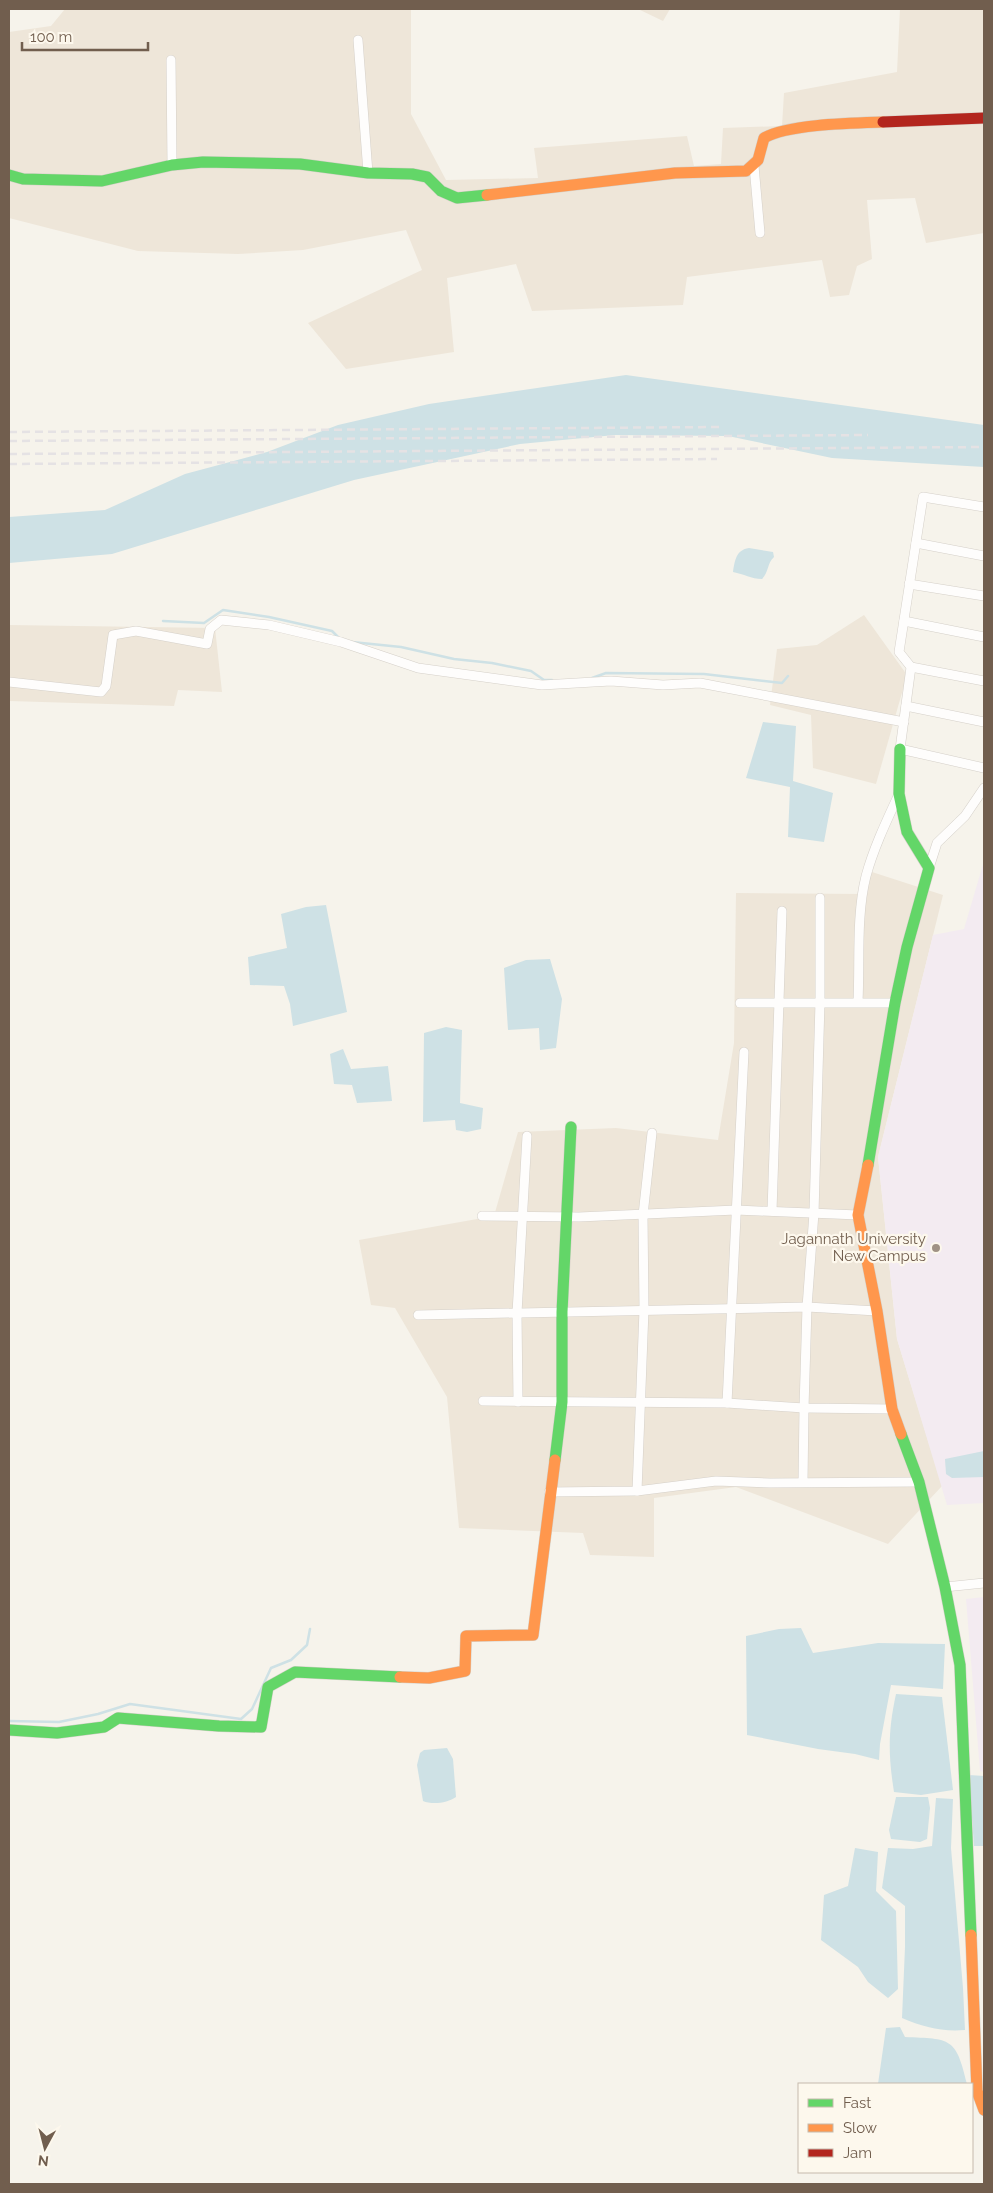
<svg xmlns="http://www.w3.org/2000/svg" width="993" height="2193" viewBox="0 0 993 2193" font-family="Raleway,sans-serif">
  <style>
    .residential { fill: #eee6d9 }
    .education { fill: #f3ebf1 }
    .water { fill: #cee1e5 }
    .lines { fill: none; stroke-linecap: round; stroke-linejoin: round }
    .stream { stroke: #cee1e5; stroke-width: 2.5 }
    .street-casing { stroke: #d5d0c9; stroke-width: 10 }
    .fast-casing { stroke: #d5d0c9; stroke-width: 12 }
    .slow-casing { stroke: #d5d0c9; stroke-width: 12 }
    .jam-casing { stroke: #d5d0c9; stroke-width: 12 }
    .street { stroke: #fefdfc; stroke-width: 9 }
    .fast { stroke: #63d668; stroke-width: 11 }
    .slow { stroke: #ff974d; stroke-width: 11 }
    .jam { stroke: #b3261e; stroke-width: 11 }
    .rail { stroke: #e5e2e4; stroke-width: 2.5; stroke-dasharray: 8 5; stroke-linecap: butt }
    .poi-dot { fill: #a09285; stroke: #fdf8ed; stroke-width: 2 }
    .labels { text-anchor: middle; stroke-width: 4.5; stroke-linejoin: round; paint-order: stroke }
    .poi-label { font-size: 15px; fill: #715e4e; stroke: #fdf8ed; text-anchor: end }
  </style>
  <rect width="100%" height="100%" fill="#f6f3eb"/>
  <!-- residential -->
  <g class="residential">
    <polygon points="65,9 411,9 411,114 446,180 538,178 534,148 687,136 694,166 721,164 723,128 782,126 784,93 897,72 900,9 984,9 984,233 926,243 915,198 867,200 872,259 857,266 849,295 830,297 822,260 687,277 683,305 532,311 516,264 447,278 454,352 346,369 308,323 422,270 406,230 303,250 238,254 138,251 9,218 9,32 51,26"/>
    <polygon points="638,9 670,9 663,21"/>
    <polygon points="864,615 907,675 876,784 813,768 811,715 770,705 777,649 817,645"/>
    <polygon points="9,625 215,628 222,692 178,690 174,706 9,701"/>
    <polygon points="872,872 943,895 878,1157 897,1339 942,1486 888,1544 736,1487 654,1498 654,1557 590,1555 583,1533 459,1528 447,1397 395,1308 371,1305 359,1240 494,1216 518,1132 616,1128 718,1140 734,1043 736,893 863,894"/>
  </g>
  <!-- education -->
  <g class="education">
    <polygon points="984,861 984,1503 947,1505 897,1339 878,1157 933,935 964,929"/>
    <polygon points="984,1597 984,1772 980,1771 966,1599"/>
  </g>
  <!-- water -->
  <g class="water">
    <polygon points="626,375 984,425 984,467 832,458 728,436 615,435 520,444 354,480 112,554 9,563 9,517 105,510 185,474 267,452 338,425 429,404"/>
    <path d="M749 548 773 552 774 557C767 563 769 572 762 579 751 579 744 574 733 572 735 560 736 550 749 548Z"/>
    <polygon points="763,722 796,726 793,781 833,793 824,842 788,837 790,787 746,778"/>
    <polygon points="326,905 347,1012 293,1026 290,1004 284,986 250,985 248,957 287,948 281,914 306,907"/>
    <polygon points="550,959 562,999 556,1048 540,1050 539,1028 508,1030 504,968 526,960"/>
    <polygon points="446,1027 462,1030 460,1103 483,1108 481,1129 467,1132 456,1130 455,1120 423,1122 424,1033"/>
    <polygon points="343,1049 351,1069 388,1066 392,1101 357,1103 352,1085 334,1084 330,1054"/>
    <polygon points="984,1451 984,1477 952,1478 946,1474 945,1459"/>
    <polygon points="801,1628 813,1653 878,1643 945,1644 943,1689 891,1685 880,1744 879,1760 855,1754 818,1749 747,1735 746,1636 779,1629"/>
    <path d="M896 1694 942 1697 953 1790 921 1795 894 1792C888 1754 888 1731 896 1694Z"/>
    <path d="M447 1748 453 1759 456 1797C448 1803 432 1805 423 1801L417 1765 420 1753 424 1750Z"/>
    <polygon points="969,1775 984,1776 984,1846 974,1846"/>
    <polygon points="896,1797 928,1797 930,1808 927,1839 920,1842 891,1839 889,1830"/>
    <path d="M936 1798 953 1799 951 1848 963 1988 965 2030C942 2032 923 2027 902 2018L905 1947V1906L882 1888 888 1848 913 1849 932 1846Z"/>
    <polygon points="855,1848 878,1852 876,1891 896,1911 898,1989 888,1998 868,1982 858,1967 821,1940 824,1895 848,1886"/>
    <path d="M900 2027 905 2037C951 2039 956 2037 967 2084H878L886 2028Z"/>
  </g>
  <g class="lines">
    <!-- stream -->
    <g class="stream">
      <polyline points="163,621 204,623 223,610 269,617 332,631 340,639"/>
      <polyline points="352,642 401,647 454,659 492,663 531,671 544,680 552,680"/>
      <polyline points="592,678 606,673 704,674 782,683 788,676"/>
      <polyline points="9,1721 59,1722 98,1714 130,1704 241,1719 252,1709 271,1668 291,1660 307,1645 310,1629"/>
    </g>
    <defs>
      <g id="street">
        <polyline points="358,40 368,173"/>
        <polyline points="171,60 172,165"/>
        <polyline points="754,166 760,233"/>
        <polyline points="984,507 923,497 899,652 911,667 900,749 984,768"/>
        <polyline points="916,543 984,556"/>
        <polyline points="909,584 984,596"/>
        <polyline points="904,621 984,637"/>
        <polyline points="911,667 984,681"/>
        <polyline points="9,682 101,692 106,686 113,635 136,631 207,644 210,629 221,620 269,625 341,642 418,668 542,685 611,681 663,685 700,683 904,722"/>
        <polyline points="906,706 984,722"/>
        <polyline points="929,868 937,843 965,816 984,788"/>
        <path d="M858 1002C860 961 856 916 866 876 874 847 887 820 899 794"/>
        <polyline points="740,1003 895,1003"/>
        <polyline points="772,1211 782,911"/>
        <polyline points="482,1216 579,1217 736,1210 858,1215"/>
        <polyline points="418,1315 807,1307 877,1311"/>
        <polyline points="483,1401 727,1403 804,1408 892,1409"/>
        <polyline points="518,1402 517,1313 527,1136"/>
        <polyline points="727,1403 744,1052"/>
        <polyline points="803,1482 804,1408 807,1307 814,1213 820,1002 820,898"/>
        <polyline points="637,1491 716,1481 770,1483 919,1482"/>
        <polyline points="549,1492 637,1491 644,1310 643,1215 652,1133"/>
        <polyline points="945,1587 984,1583"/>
      </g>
      <g id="fast">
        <polyline points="9,175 23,179 102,181 172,165 203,162 300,164 368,173 412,174 427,177 441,191 457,198 487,195"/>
        <polyline points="868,1165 895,1003 907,947 929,868 907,832 899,794 900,749"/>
        <polyline points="901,1434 919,1482 945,1587 960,1665 971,1935"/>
        <polyline points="555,1460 562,1402 562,1312 571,1127"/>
        <polyline points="9,1730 57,1733 104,1727 118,1718 219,1726 261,1727 268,1687 295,1672 400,1677"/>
      </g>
      <g id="slow">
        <path d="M487 195 675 173 746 171 758 160 764 138C788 124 853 123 883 122"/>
        <polyline points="868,1165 858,1215 877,1311 892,1409 901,1434"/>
        <polyline points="400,1677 429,1678 465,1671 466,1636 533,1635 555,1460"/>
        <polyline points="971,1935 977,2091 984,2110"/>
      </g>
      <polyline id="jam" points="883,122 984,118"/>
    </defs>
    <!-- street casing -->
    <use href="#street" class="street-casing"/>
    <!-- fast casing -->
    <use href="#fast" class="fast-casing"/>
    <!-- slow casing -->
    <use href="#slow" class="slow-casing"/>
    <!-- jam casing -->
    <use href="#jam" class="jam-casing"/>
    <!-- street -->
    <use href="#street" class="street"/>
    <!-- fast -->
    <use href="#fast" class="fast"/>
    <!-- slow -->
    <use href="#slow" class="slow"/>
    <!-- jam -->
    <use href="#jam" class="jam"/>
    <!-- rail -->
    <g class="rail">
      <polyline points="9,432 719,427"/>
      <polyline points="9,441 868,435"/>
      <polyline points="9,454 984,447"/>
      <polyline points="9,464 717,459"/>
    </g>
  </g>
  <!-- markers -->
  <circle class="poi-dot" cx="936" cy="1248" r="5"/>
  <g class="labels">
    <!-- poi labels -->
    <g class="poi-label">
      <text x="926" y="1244">Jagannath University<tspan x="926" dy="17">New Campus</tspan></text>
    </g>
  </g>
  <!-- border -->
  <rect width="993" height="2193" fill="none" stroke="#715e4e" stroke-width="20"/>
  <!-- legend -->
  <rect x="798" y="2083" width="175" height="90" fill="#fdf8ed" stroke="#c5baad"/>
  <rect x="808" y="2099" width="25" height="8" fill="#63d668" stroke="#c5baad"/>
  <text x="843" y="2108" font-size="15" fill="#715e4e">Fast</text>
  <rect x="808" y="2124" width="25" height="8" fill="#ff974d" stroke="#c5baad"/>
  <text x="843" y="2133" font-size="15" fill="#715e4e">Slow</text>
  <rect x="808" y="2149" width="25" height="8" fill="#b3261e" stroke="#c5baad"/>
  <text x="843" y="2158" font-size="15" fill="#715e4e">Jam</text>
  <!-- north arrow -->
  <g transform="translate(45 2148) rotate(187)" stroke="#fdf8ed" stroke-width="4" paint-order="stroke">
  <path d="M0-4L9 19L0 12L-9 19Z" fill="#715e4e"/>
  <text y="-8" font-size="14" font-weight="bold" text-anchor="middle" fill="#715e4e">N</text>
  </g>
  <!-- scale -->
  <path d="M22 42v8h126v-8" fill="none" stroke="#715e4e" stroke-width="2.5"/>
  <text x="30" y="42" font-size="15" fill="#715e4e" stroke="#fdf8ed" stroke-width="4" paint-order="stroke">100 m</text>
</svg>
